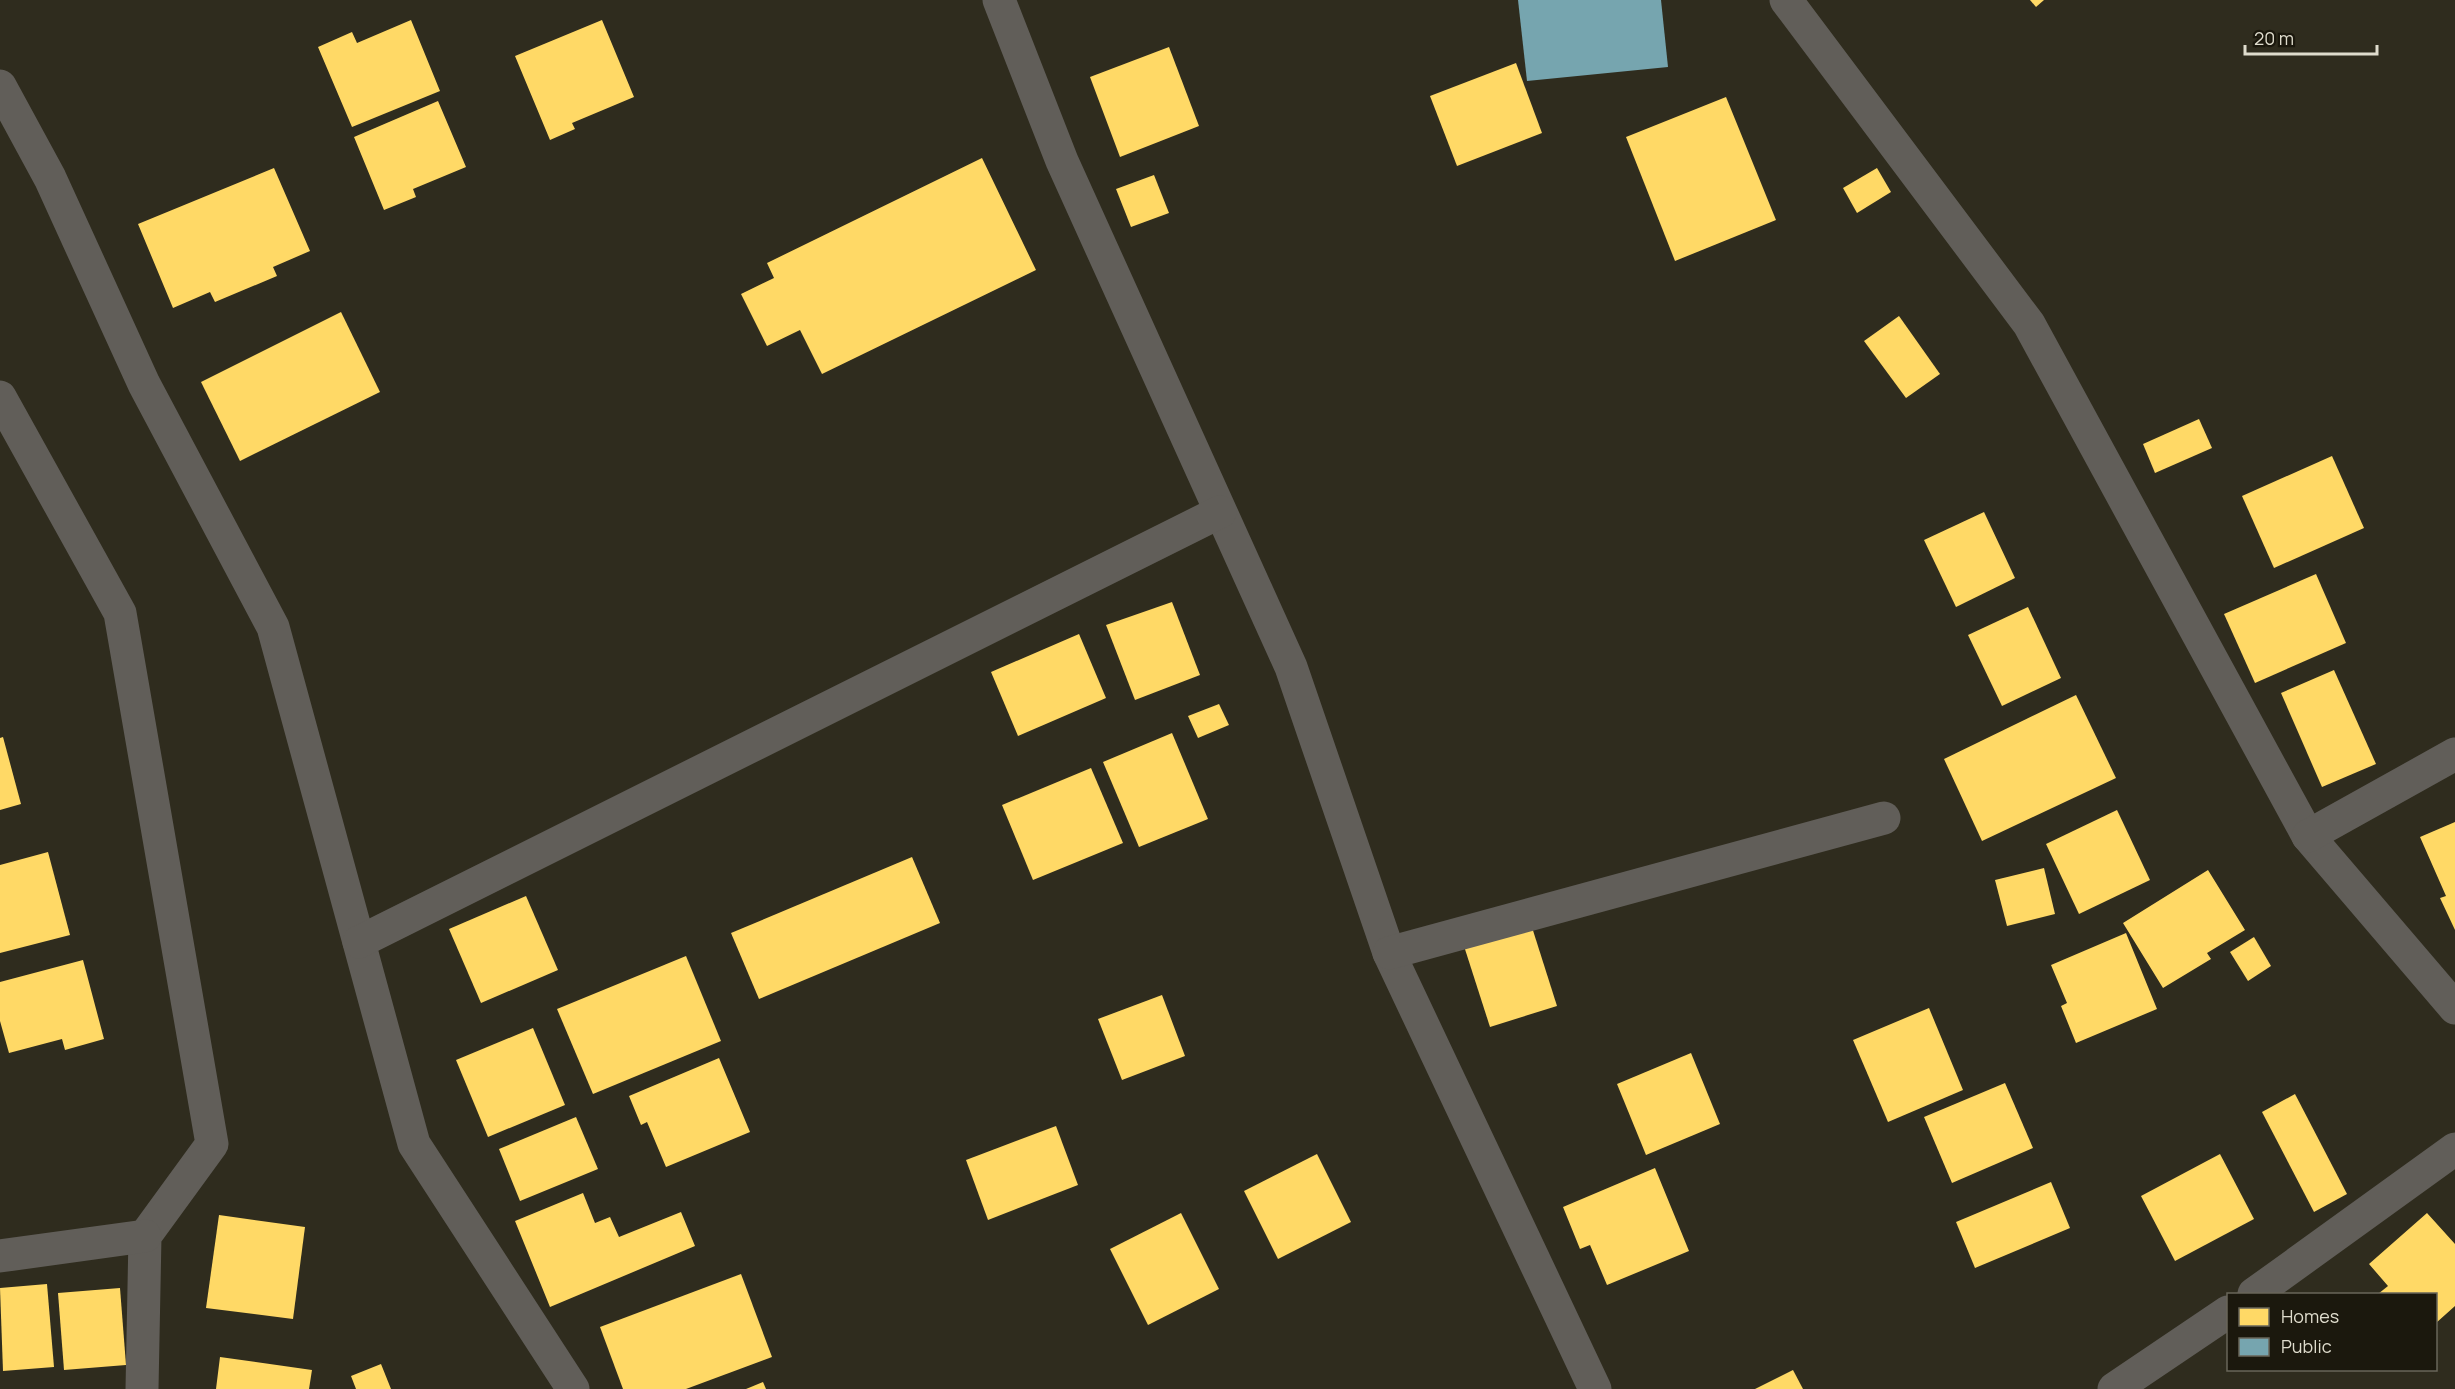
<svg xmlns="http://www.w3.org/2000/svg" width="2455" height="1389" viewBox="0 0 2455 1389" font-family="Manrope,sans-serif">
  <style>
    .homes { fill: #ffd966 }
    .public { fill: #76a5af }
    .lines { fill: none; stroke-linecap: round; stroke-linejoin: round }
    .street { stroke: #615e59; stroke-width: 33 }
  </style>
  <rect width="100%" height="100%" fill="#2f2c1e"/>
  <!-- homes -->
  <g class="homes">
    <polygon points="2030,0 2044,0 2036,7"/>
    <polygon points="411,20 440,91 352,127 318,47 352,32 357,43"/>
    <polygon points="602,20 634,97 572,123 575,129 550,140 515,56"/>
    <polygon points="1169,47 1199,126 1120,157 1090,77"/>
    <polygon points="1516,63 1542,133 1457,166 1430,96"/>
    <polygon points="1726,97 1776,220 1675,261 1626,137"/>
    <polygon points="438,101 466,167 413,189 416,197 384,210 354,137"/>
    <polygon points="982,158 1036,270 822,374 800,330 767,346 741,294 774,278 767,263"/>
    <polygon points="274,168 310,251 273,267 277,276 215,302 210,292 173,308 138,224"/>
    <polygon points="1877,168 1891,192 1857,213 1843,188"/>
    <polygon points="1154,175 1169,213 1131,227 1116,189"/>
    <polygon points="341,312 380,392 240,461 201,382"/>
    <polygon points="1899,316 1940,374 1906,398 1864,341"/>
    <polygon points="2199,419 2212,448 2155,473 2143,444"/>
    <polygon points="2332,456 2364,528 2274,568 2242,496"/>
    <polygon points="1984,512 2015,578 1956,607 1924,540"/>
    <polygon points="2316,574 2346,643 2255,683 2224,614"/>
    <polygon points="1172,602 1200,675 1135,700 1106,625"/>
    <polygon points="2028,607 2061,678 2002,706 1968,635"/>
    <polygon points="1079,634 1106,698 1018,736 991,672"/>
    <polygon points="2334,670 2376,764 2322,787 2281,693"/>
    <polygon points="2076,695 2116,778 1982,841 1944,759"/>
    <polygon points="1219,704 1229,725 1198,738 1188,716"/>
    <polygon points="1172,733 1208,819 1139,847 1103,762"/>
    <polygon points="3,737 21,804 0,810 0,738"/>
    <polygon points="1091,768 1123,843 1033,880 1002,805"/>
    <polygon points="2117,810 2150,880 2079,914 2046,844"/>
    <polygon points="2455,822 2455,930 2440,898 2446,896 2420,837"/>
    <polygon points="48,852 70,935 0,953 0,865"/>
    <polygon points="912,857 940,923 759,999 731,933"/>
    <polygon points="2044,868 2055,914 2007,926 1995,880"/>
    <polygon points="2208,870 2245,930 2207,953 2211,959 2163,988 2123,923"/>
    <polygon points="526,896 558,970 481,1003 449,929"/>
    <polygon points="1530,921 1557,1006 1490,1027 1463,943"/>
    <polygon points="2126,933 2157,1009 2076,1043 2061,1006 2067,1003 2051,965"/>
    <polygon points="2254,937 2271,966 2248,981 2230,952"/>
    <polygon points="686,956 721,1041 593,1094 557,1009"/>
    <polygon points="83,960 104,1039 65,1050 62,1039 9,1053 0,1021 0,982"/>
    <polygon points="1162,995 1185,1056 1122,1080 1098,1019"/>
    <polygon points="1929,1008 1963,1090 1888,1122 1853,1040"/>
    <polygon points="533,1028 565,1105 488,1137 456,1060"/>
    <polygon points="1691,1053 1720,1124 1646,1155 1617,1084"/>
    <polygon points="719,1058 750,1132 666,1167 647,1122 641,1125 629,1096"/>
    <polygon points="2005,1083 2033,1148 1952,1183 1924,1117"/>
    <polygon points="2295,1094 2347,1194 2314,1212 2262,1112"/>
    <polygon points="576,1117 598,1169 520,1201 499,1149"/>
    <polygon points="1056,1126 1078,1185 988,1220 966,1160"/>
    <polygon points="1317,1154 1351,1222 1278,1259 1244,1191"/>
    <polygon points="2220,1154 2254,1219 2175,1261 2141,1196"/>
    <polygon points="1655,1168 1689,1251 1607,1285 1590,1245 1580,1249 1563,1207"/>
    <polygon points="2051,1182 2070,1228 1975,1268 1956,1222"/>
    <polygon points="583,1193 595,1223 610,1217 619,1237 681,1212 695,1246 550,1307 515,1221"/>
    <polygon points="1181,1213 1219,1289 1148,1325 1110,1249"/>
    <polygon points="2427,1213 2455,1244 2455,1306 2436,1323 2436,1294 2378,1294 2388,1286 2369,1264"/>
    <polygon points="219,1215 305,1227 293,1319 206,1308"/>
    <polygon points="741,1274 772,1357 686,1389 623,1389 600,1327"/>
    <polygon points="47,1284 54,1367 3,1371 0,1288"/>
    <polygon points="120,1288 126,1365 64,1370 58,1293"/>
    <polygon points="220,1357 312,1370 309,1389 216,1389"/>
    <polygon points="381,1364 391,1389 356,1389 351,1376"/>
    <polygon points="1793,1370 1803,1389 1755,1389"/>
    <polygon points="763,1382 766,1389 746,1389"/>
  </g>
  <!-- public -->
  <polygon class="public" points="1518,0 1661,0 1668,67 1527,81"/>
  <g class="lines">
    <!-- street -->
    <g class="street">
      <polyline points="999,0 1062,161 1291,667 1389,953 1595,1389"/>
      <polyline points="1786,0 2029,324 2308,836 2455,1008"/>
      <polyline points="0,86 50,178 144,384 273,627 414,1144 573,1389"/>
      <polyline points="0,397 120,613 212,1144 145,1236 142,1389"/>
      <polyline points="2308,836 2455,754"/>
      <polyline points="359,942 1220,512"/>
      <polyline points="1389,953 1884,818"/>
      <polyline points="0,1256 145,1236"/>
      <polyline points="2254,1294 2455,1149"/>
      <polyline points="2114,1389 2228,1312"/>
    </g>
  </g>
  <!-- legend -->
  <rect x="2227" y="1293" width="210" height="78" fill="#1b180d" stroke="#69665a" stroke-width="1.5"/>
  <rect x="2239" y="1308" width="30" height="18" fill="#ffd966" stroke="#69665a" stroke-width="1.5"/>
  <text x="2281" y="1323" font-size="18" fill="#dfdccd">Homes</text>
  <rect x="2239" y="1338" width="30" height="18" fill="#76a5af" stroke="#69665a" stroke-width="1.5"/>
  <text x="2281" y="1353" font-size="18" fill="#dfdccd">Public</text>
  <!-- scale -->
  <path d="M2245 45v9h132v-9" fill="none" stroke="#dfdccd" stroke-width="3"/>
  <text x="2254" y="45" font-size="18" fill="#dfdccd" stroke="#1b180d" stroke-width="4.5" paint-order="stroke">20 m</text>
</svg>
